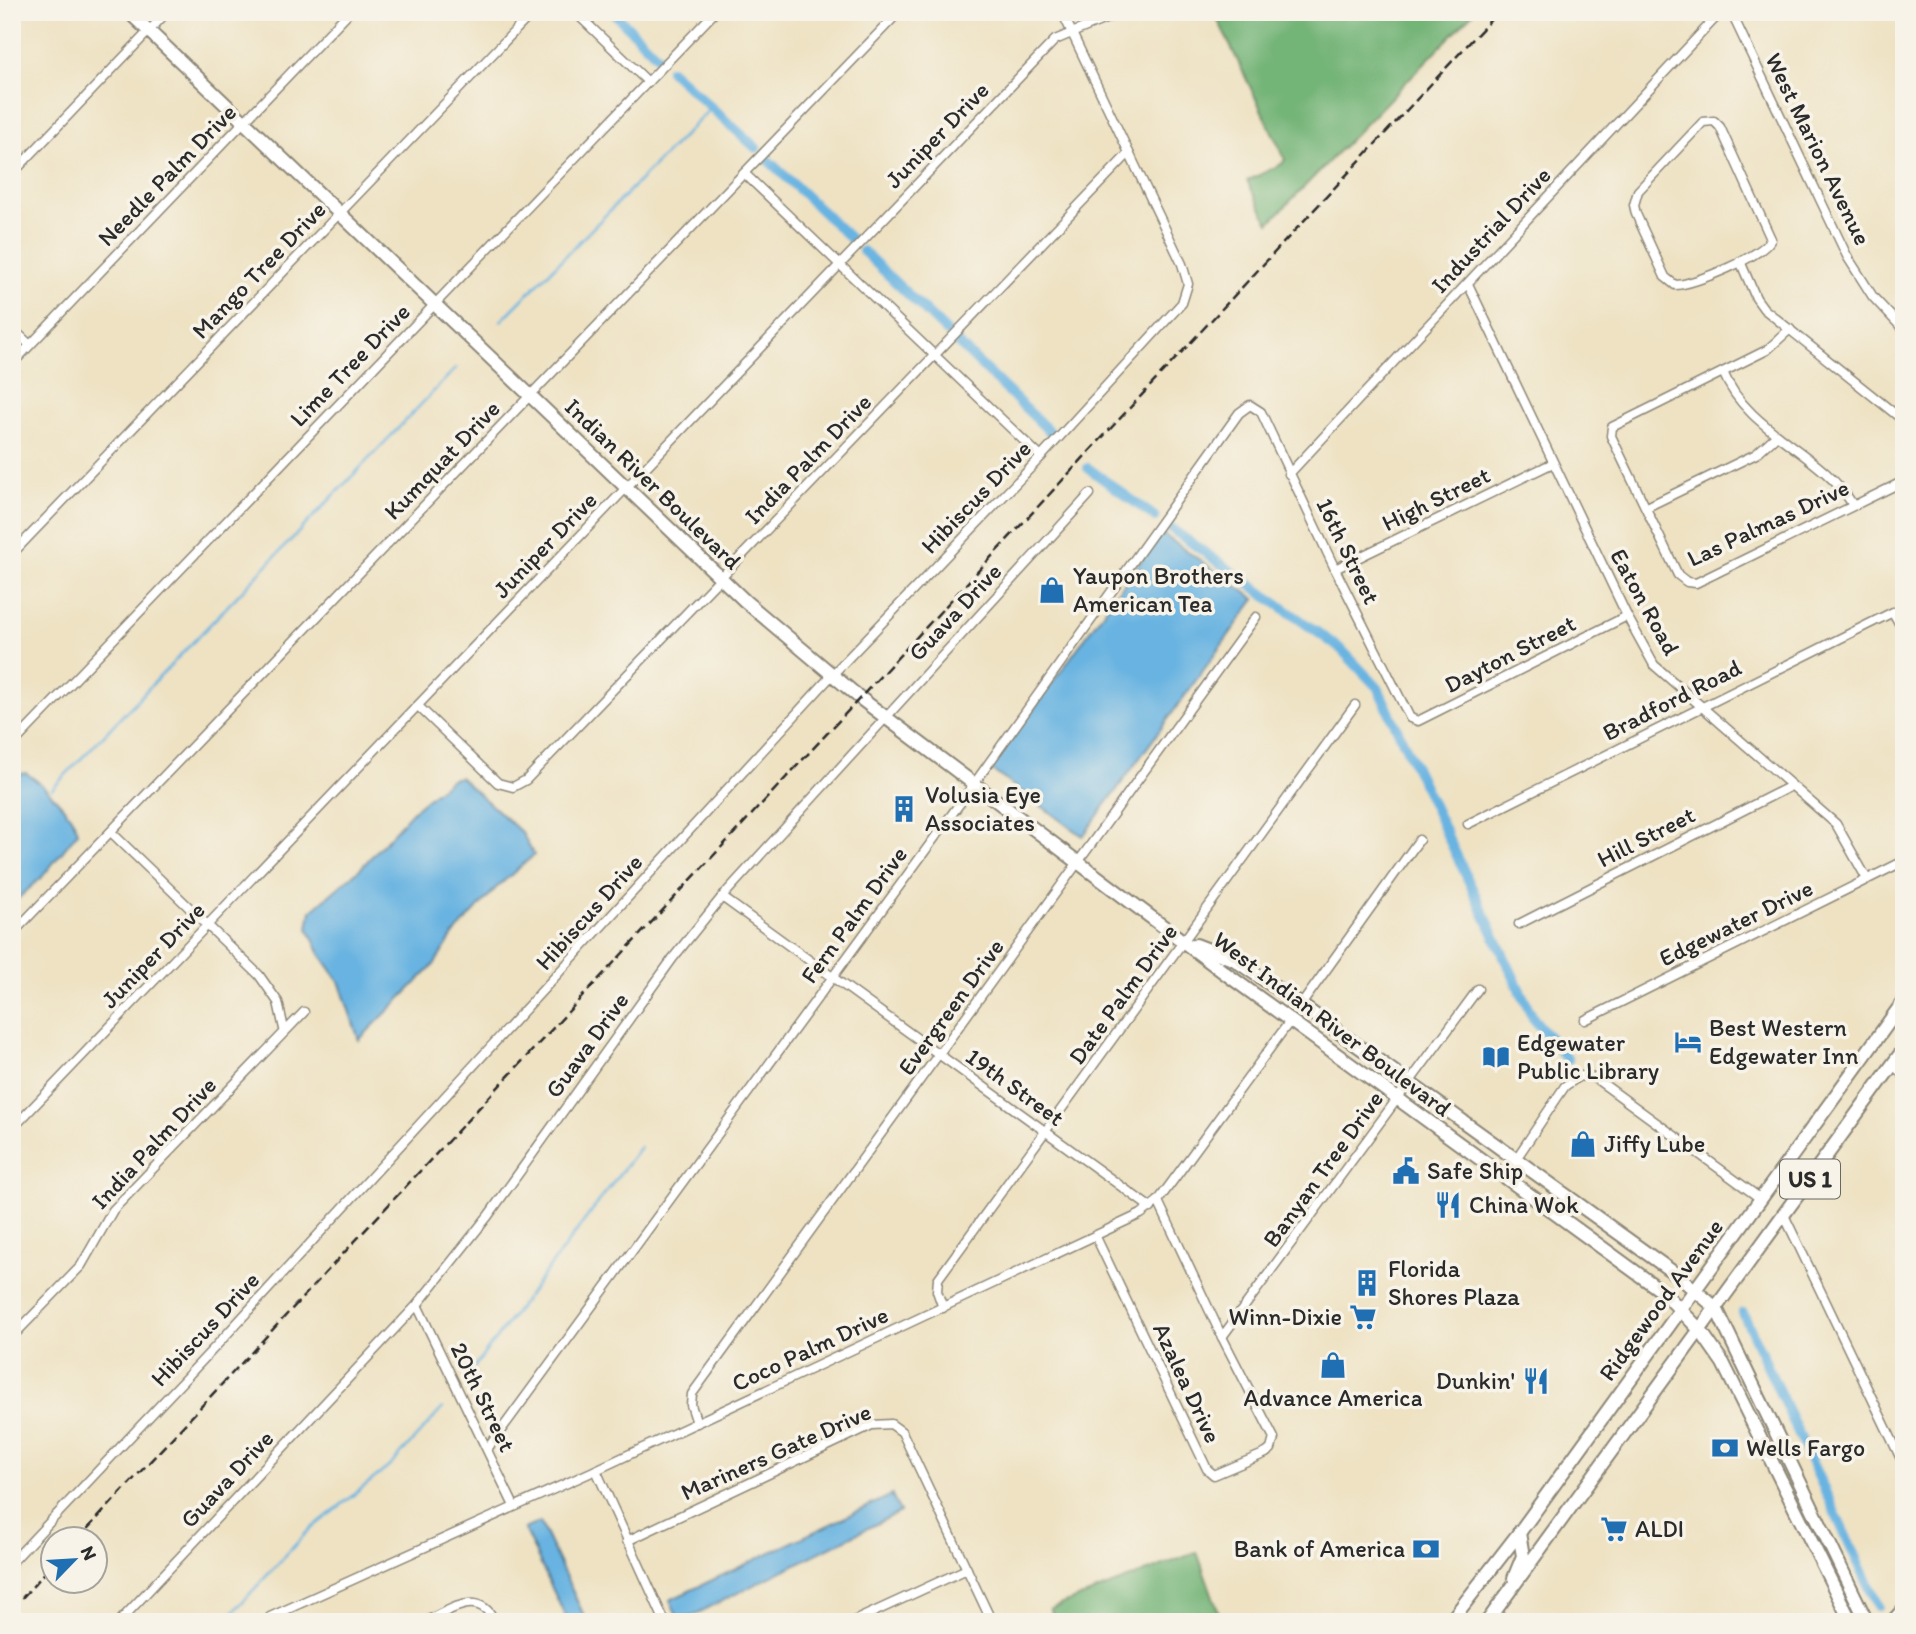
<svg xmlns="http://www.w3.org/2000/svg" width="1916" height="1634" viewBox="0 0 1916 1634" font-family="Itim,sans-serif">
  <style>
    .forest { fill: #73b477; stroke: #4f7051; stroke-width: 2 }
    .water { fill: #68b3e1; stroke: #4a6f86; stroke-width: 2 }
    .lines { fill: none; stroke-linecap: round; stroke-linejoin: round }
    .stream { stroke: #68b3e1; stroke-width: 2.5 }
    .canal { stroke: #68b3e1; stroke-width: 10 }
    .street-casing { stroke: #8c8677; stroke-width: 11 }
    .secondary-casing { stroke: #8c8677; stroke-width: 16 }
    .primary-casing { stroke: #8c8677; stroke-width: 16 }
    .street { stroke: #fff; stroke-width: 8 }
    .secondary { stroke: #fff; stroke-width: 12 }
    .primary { stroke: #fff; stroke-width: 12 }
    .rail { stroke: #2b2b2b; stroke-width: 2.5; stroke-dasharray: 10 5; stroke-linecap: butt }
    .labels { text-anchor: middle; stroke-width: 7; stroke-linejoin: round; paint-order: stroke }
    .shield { fill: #f7f3e8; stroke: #686764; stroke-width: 2 }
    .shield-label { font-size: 23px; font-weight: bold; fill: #2b2b2b }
    .street-label { font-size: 24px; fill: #2b2b2b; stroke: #f7f3e8 }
    .poi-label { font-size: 24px; fill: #2b2b2b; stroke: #f7f3e8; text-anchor: start }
  </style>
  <rect width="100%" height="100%" fill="#f7f3e8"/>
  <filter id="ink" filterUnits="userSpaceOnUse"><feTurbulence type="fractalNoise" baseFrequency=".0143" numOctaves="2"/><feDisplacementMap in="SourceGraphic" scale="14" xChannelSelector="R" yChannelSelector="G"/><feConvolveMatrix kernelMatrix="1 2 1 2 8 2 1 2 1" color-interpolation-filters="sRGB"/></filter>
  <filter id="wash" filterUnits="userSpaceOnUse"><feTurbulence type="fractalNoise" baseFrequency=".00686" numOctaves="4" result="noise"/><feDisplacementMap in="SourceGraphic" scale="28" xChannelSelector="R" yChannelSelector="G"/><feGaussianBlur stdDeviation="1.57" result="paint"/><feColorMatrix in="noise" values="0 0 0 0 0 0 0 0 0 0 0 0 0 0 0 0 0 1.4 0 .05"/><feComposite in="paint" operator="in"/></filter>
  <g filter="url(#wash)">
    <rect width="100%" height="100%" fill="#eee2c3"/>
    <!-- forest -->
    <g class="forest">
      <polygon points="1233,12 1474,12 1269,223 1247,181 1282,164 1285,159 1218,20"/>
      <polygon points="1197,1552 1222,1622 1057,1622 1050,1609"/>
    </g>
    <!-- water -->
    <g class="water">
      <polygon points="1161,533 1255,599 1083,836 990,769"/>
      <path d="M26 773C43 784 73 813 78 832L42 877 12 904V775Z"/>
      <polygon points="460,777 522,833 534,855 497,887 454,934 433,966 359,1040 339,981 320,954 308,928 311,911 361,868 416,808 451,779"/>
      <polygon points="892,1495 900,1512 680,1622 670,1600"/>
      <polygon points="540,1522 587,1622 568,1622 524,1529"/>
    </g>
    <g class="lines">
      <!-- stream -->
      <g class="stream">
        <polyline points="501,321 711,108"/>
        <polyline points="52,789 456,368"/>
        <polyline points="466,1378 640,1147"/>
        <polyline points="224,1622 307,1532 391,1465 443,1408"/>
      </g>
      <!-- canal -->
      <g class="canal">
        <polyline points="613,12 659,58"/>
        <polyline points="670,70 756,148"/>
        <polyline points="768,160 851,239"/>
        <polyline points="863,251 947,332"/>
        <polyline points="959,344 1050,432"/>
        <polyline points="1088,468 1155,517"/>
        <polyline points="1169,527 1341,649 1378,688 1533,1018 1568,1060"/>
        <polyline points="1743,1313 1878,1606"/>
      </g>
    </g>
  </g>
  <g filter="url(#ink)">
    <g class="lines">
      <defs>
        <g id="street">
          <polyline points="575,12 648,82"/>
          <polyline points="1731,12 1847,256 1873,297 1904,330"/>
          <path d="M1714 121 1720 127 1771 239C1763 256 1694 285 1675 285L1665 277 1636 214 1634 205 1638 191 1703 122Z"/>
          <polyline points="744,173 1041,457"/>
          <polyline points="12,174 167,12"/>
          <polyline points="1740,261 1756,298 1764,309 1904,421"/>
          <polyline points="1468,284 1627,616 1654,665 1836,824 1867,879"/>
          <polyline points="12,328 30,345"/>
          <polyline points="1790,329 1767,350 1612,427 1611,436 1678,575 1687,582 1696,583 1904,481"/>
          <polyline points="12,364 349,12"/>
          <path d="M1723 372C1748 433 1820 451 1853 505"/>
          <polyline points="1289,474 1721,12"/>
          <polyline points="1647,507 1756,454 1777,435"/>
          <polyline points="12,554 533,12"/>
          <polyline points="1335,569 1553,463"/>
          <polyline points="418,706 498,783 513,787 526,780 1129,153"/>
          <polyline points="12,745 715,12"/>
          <polyline points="1468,824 1893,612 1904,632"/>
          <polyline points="111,832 259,975 278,1002 284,1029"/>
          <polyline points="722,897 1151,1208"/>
          <polyline points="1519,924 1791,786"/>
          <polyline points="12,934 899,12"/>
          <polyline points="1301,1005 1419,840"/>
          <polyline points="1585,1020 1904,861"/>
          <polyline points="1893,1064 1904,1076"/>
          <polyline points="12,1129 1055,40 1122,12"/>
          <polyline points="1516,1159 1565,1086 1580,1076 1595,1078 1761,1199"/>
          <polyline points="1784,1215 1904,1465"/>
          <polyline points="1096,1237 1207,1469 1214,1475 1266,1453 1271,1449 1274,1438 1222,1337 1158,1201"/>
          <polyline points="417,1305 514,1506"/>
          <polyline points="943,1308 937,1291 938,1279 1355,705"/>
          <polyline points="12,1337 81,1266 113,1210 304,1012"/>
          <polyline points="1222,1337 1478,989"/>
          <polyline points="697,1423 691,1405 692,1394 1256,617"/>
          <polyline points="488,1448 974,784 1239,413 1250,405 1261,412 1335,569 1410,718 1418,721 1627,616"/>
          <polyline points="596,1470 665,1622"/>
          <polyline points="627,1541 872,1425 891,1424 902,1432 992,1622"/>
          <polyline points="12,1562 216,1346 832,675 1041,457 1182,303 1188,284 1182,264 1062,12"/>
          <polyline points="270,1617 596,1470 1141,1214 1158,1201 1290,1021"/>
          <polyline points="119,1622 417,1305 488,1216 673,958 722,897 1090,494"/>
          <path d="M424 1622C450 1610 479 1588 495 1622"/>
          <polyline points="852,1622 967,1569"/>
        </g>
        <g id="secondary">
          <polyline points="129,12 745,601 860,698 1225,973 1663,1292 1700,1330 1723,1363 1851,1622"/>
          <polyline points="1196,945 1235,960 1301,1005 1677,1275 1716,1308 1867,1622"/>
          <polyline points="1892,1622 1904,1609"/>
        </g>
        <g id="primary">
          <polyline points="1514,1578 1523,1556 1519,1533"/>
          <polyline points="1450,1622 1519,1533 1904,1001"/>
          <polyline points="1487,1622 1904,1049"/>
        </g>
      </defs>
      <!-- street casing -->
      <use href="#street" class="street-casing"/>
      <!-- secondary casing -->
      <use href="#secondary" class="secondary-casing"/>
      <!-- primary casing -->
      <use href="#primary" class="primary-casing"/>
      <!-- street -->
      <use href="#street" class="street"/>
      <!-- secondary -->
      <use href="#secondary" class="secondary"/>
      <!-- primary -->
      <use href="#primary" class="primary"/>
      <!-- rail -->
      <g class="rail">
        <polyline points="77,1540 1498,12"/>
        <polyline points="12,1609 52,1565"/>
      </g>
    </g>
  </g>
  <!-- icons -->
  <defs>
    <symbol id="shop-bare" viewBox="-9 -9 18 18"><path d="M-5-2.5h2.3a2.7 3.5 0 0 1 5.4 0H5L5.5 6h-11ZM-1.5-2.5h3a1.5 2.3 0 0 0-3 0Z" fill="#1f6fb2" stroke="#f7f3e8" stroke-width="2.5" paint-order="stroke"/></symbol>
    <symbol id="building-bare" viewBox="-9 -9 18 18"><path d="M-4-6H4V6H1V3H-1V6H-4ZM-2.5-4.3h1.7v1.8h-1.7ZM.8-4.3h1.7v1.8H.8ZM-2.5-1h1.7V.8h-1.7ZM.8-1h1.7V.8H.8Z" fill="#1f6fb2" stroke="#f7f3e8" stroke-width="2.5" paint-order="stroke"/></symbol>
    <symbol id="hotel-bare" viewBox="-9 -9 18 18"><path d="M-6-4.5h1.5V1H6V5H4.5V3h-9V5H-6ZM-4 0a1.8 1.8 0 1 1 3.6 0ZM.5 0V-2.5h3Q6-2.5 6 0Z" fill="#1f6fb2" stroke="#f7f3e8" stroke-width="2.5" paint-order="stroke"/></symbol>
    <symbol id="library-bare" viewBox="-9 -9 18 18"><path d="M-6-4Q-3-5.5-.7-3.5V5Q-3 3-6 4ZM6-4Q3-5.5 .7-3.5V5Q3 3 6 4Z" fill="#1f6fb2" stroke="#f7f3e8" stroke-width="2.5" paint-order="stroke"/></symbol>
    <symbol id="civic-bare" viewBox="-9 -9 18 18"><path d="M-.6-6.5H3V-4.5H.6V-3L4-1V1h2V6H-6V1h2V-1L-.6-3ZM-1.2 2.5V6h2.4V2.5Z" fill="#1f6fb2" stroke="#f7f3e8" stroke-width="2.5" paint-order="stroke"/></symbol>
    <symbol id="restaurant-bare" viewBox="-9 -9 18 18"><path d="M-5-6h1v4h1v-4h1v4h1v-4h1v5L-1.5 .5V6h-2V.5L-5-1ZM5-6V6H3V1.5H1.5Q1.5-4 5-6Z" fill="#1f6fb2" stroke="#f7f3e8" stroke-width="2.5" paint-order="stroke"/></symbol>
    <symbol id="supermarket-bare" viewBox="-9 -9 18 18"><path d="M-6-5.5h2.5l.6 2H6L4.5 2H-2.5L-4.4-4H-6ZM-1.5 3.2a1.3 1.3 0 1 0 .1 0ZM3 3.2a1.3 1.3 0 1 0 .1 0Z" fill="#1f6fb2" stroke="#f7f3e8" stroke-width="2.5" paint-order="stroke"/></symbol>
    <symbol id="bank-bare" viewBox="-9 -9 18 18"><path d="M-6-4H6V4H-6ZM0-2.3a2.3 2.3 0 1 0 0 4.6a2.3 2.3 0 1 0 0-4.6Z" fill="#1f6fb2" stroke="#f7f3e8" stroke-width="2.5" paint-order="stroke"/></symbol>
  </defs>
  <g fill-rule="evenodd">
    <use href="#shop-bare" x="1033" y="571" width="38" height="38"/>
    <use href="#building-bare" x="885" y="790" width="38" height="38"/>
    <use href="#hotel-bare" x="1669" y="1023" width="38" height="38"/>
    <use href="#library-bare" x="1477" y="1038" width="38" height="38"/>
    <use href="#shop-bare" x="1564" y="1125" width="38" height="38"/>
    <use href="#civic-bare" x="1387" y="1152" width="38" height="38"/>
    <use href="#restaurant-bare" x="1429" y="1186" width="38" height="38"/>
    <use href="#building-bare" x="1348" y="1264" width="38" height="38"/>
    <use href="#supermarket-bare" x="1344" y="1298" width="38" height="38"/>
    <use href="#shop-bare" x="1314" y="1346" width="38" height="38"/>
    <use href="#restaurant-bare" x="1517" y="1362" width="38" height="38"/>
    <use href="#bank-bare" x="1706" y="1429" width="38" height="38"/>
    <use href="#supermarket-bare" x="1595" y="1510" width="38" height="38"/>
    <use href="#bank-bare" x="1407" y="1530" width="38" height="38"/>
  </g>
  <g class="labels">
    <!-- shield labels -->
    <rect class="shield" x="1780" y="1159.5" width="60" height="39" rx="5"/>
    <g class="shield-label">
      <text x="1810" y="1187">US 1</text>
    </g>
    <!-- street labels -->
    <g class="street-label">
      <text transform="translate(937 135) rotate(-46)" y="8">Juniper Drive</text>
      <text transform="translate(1818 149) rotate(64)" y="8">West Marion Avenue</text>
      <text transform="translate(167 175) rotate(-46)" y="8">Needle Palm Drive</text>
      <text transform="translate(1491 230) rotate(-47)" y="8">Industrial Drive</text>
      <text transform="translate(259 270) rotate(-46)" y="8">Mango Tree Drive</text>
      <text transform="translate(350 365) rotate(-46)" y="8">Lime Tree Drive</text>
      <text transform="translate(808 459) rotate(-46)" y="8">India Palm Drive</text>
      <text transform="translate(442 460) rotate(-46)" y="8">Kumquat Drive</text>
      <text transform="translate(653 484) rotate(44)" y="8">Indian River Boulevard</text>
      <text transform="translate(976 497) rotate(-46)" y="8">Hibiscus Drive</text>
      <text transform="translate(1436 499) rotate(-26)" y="8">High Street</text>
      <text transform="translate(1768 523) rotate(-25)" y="8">Las Palmas Drive</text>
      <text transform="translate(545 545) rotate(-46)" y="8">Juniper Drive</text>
      <text transform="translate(1348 551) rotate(64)" y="8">16th Street</text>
      <text transform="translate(1645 602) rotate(61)" y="8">Eaton Road</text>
      <text transform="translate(955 612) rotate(-47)" y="8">Guava Drive</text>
      <text transform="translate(1510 654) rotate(-27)" y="8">Dayton Street</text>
      <text transform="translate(1672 700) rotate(-27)" y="8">Bradford Road</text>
      <text transform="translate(1646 837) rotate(-27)" y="8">Hill Street</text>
      <text transform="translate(589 912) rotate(-48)" y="8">Hibiscus Drive</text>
      <text transform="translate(854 915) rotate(-54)" y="8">Fern Palm Drive</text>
      <text transform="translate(1736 923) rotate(-26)" y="8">Edgewater Drive</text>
      <text transform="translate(153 955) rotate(-46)" y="8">Juniper Drive</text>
      <text transform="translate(1123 994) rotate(-54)" y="8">Date Palm Drive</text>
      <text transform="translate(951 1007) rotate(-54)" y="8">Evergreen Drive</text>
      <text transform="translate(1332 1024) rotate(37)" y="8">West Indian River Boulevard</text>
      <text transform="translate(587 1045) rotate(-54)" y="8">Guava Drive</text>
      <text transform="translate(1015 1087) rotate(36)" y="8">19th Street</text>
      <text transform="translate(154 1143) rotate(-47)" y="8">India Palm Drive</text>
      <text transform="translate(1323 1169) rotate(-54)" y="8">Banyan Tree Drive</text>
      <text transform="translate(1661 1300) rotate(-54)" y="8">Ridgewood Avenue</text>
      <text transform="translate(205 1329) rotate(-47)" y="8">Hibiscus Drive</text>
      <text transform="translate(810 1349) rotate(-25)" y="8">Coco Palm Drive</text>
      <text transform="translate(1187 1383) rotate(65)" y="8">Azalea Drive</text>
      <text transform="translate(483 1397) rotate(64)" y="8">20th Street</text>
      <text transform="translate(776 1452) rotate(-24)" y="8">Mariners Gate Drive</text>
      <text transform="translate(227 1479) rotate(-47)" y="8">Guava Drive</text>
    </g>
    <!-- poi labels -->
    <g class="poi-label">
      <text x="1073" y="584">Yaupon Brothers<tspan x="1073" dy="28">American Tea</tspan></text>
      <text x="925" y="803">Volusia Eye<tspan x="925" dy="28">Associates</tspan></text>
      <text x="1709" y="1036">Best Western<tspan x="1709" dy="28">Edgewater Inn</tspan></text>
      <text x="1517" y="1051">Edgewater<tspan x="1517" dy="28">Public Library</tspan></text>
      <text x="1604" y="1152">Jiffy Lube</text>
      <text x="1427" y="1179">Safe Ship</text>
      <text x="1469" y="1213">China Wok</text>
      <text x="1388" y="1277">Florida<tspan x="1388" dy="28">Shores Plaza</tspan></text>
      <text x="1342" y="1325" text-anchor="end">Winn-Dixie</text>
      <text x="1515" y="1389" text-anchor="end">Dunkin'</text>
      <text x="1333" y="1406" text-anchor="middle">Advance America</text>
      <text x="1746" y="1456">Wells Fargo</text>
      <text x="1635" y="1537">ALDI</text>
      <text x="1405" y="1557" text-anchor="end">Bank of America</text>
    </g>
  </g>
  <!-- margin -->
  <rect width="1916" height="1634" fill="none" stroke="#f7f3e8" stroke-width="42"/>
  <!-- north arrow -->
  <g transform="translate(74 1560) rotate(65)"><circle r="33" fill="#f7f3e8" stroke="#a5a39c" stroke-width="2"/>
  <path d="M0-5L12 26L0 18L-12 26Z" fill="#1f6fb2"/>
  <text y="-10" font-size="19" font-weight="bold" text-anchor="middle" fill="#2b2b2b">N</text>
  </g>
</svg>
